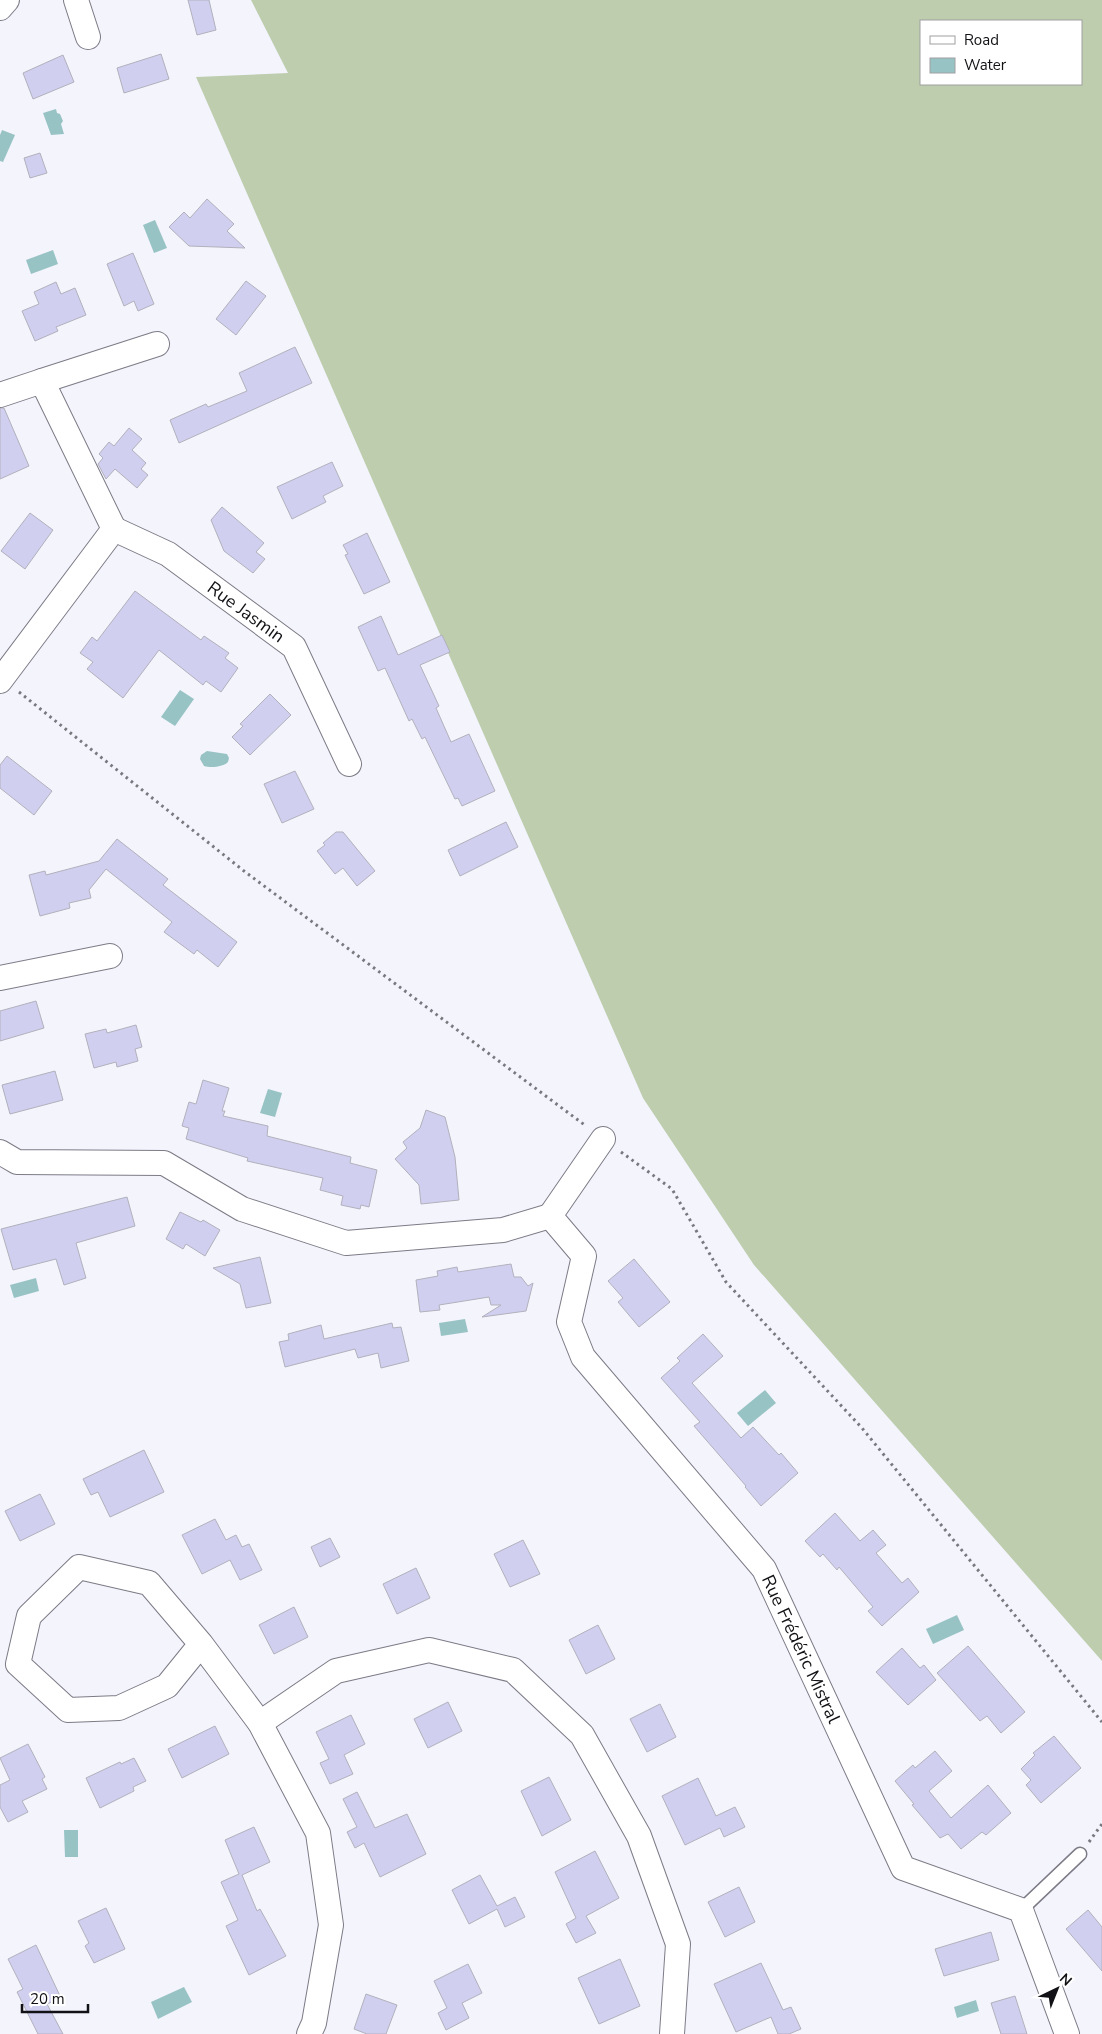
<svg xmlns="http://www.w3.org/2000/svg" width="1102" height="2034" viewBox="0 0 1102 2034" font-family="'Nunito Sans',sans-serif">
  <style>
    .forest { fill: #bdcdae; fill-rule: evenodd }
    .water { fill: #98c3c4 }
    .building { fill: #d1cff0; stroke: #b1b1bc }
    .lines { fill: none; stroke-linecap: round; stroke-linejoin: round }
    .service-casing { stroke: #7c7b86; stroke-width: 15 }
    .minor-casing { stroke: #7c7b86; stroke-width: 26 }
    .path { stroke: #78787e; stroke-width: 3; stroke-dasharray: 2.5 4; stroke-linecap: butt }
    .service { stroke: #fff; stroke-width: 12 }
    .minor { stroke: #fff; stroke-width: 24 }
    .labels { text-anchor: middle; stroke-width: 4; stroke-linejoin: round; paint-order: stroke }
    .street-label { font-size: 18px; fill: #121216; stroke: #fff }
  </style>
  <rect width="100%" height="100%" fill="#f4f4fd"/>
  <!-- forest -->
  <path class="forest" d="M251 0H1102V1661L754 1265 643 1098 196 77 288 73ZM921 21H1081V84H921Z"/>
  <!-- water -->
  <g class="water">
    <polygon points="56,109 57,113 60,114 63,121 61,124 64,134 51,135 43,113"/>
    <polygon points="2,130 15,135 3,162 0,161 0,135"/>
    <polygon points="155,220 167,248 154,253 143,225"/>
    <polygon points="53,250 58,264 31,274 26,260"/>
    <polygon points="180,690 194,699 175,726 161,717"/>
    <path d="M207 751 227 754 229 758 228 762C223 767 211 768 204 766L200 759 201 755Z"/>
    <polygon points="268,1089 282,1093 275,1117 260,1113"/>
    <polygon points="36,1278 39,1291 14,1298 10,1285"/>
    <polygon points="465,1319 468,1332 441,1336 439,1323"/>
    <polygon points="765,1390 776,1403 748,1426 737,1413"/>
    <polygon points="957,1615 964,1630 933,1644 926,1629"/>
    <polygon points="64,1830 78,1830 78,1857 65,1857"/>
    <polygon points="184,1987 192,2002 158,2019 151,2002"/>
    <polygon points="976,2000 979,2011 957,2018 954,2007"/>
  </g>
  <!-- building -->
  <g class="building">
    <polygon points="188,0 209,0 216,30 197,35"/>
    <polygon points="161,54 169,79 124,93 117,68"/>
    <polygon points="63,55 74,82 33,99 23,73"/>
    <polygon points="40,153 47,173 30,178 24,158"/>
    <polygon points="207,199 234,224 227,231 245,248 189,246 169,227 184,212 190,218"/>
    <polygon points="133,253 154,304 138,311 134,301 124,306 107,264"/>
    <polygon points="246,281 266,296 236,335 216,319"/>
    <polygon points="56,282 61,294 75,288 86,315 56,327 58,331 35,341 22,311 39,304 34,292"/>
    <polygon points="295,347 312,383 179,443 170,420 206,404 208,407 247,391 239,373"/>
    <polygon points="0,408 4,408 29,466 0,479"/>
    <polygon points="129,428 142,439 132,450 146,463 141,469 148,475 137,488 115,469 106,479 98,464 103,458 99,454 109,442 114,446"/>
    <polygon points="332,462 343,486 323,496 326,502 292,519 277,487"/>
    <polygon points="222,507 264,543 256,552 265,559 253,573 224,551 211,520"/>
    <polygon points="30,513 53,530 25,569 1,551"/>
    <polygon points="367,533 390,582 364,594 345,555 348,554 343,545"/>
    <polygon points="135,591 201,640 204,636 229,653 225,658 238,668 221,692 206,681 203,685 159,650 123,698 87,669 93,662 80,653 92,637 97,641"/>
    <polygon points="381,616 398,655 442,635 450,652 420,665 439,706 436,708 451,742 469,734 495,791 462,806 458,798 455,799 425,737 422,739 412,719 409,721 385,668 378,671 358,627"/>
    <polygon points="270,694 291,715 250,755 232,737 243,726 240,724"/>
    <polygon points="7,756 52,791 34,815 0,788 0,765"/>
    <polygon points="295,771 314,809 282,823 264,784"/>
    <polygon points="506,822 518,847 460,876 448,850"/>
    <polygon points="336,832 343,832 375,871 357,886 343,868 335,874 317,851 325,845 323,843"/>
    <polygon points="117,839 168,879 163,885 237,942 218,967 197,950 194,954 164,932 172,922 106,869 89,890 91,898 69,903 70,908 40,916 29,875 45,871 46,875 99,861"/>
    <polygon points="36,1001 44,1028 0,1041 0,1011"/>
    <polygon points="136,1025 142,1047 135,1049 138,1061 117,1067 116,1062 94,1068 85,1034 106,1029 107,1033"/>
    <polygon points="55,1071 63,1100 10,1114 2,1085"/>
    <polygon points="203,1080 229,1088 222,1111 225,1111 223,1116 268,1126 267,1136 351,1157 350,1163 377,1170 369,1207 361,1205 360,1209 341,1205 343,1196 320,1190 323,1178 247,1161 248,1158 186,1139 189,1128 182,1126 189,1102 196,1104"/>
    <polygon points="426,1110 445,1117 455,1157 459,1200 421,1204 419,1185 395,1159 407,1148 403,1142 420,1128"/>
    <polygon points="127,1197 135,1226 76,1243 86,1278 64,1285 56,1259 13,1270 1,1229"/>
    <polygon points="180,1212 201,1222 203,1220 220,1230 205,1256 186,1244 183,1249 166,1239"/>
    <polygon points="260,1257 271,1303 246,1308 240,1284 213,1268"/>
    <polygon points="634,1259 670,1302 639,1327 618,1302 623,1298 608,1281"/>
    <polygon points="511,1264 514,1277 521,1277 528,1286 533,1283 526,1311 482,1317 501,1305 491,1305 489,1297 439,1305 440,1310 420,1312 416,1280 438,1276 437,1271 457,1267 458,1272"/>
    <polygon points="392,1323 393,1328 401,1327 409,1361 381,1368 378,1353 358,1358 355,1349 285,1367 279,1342 289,1340 288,1334 321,1325 324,1339"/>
    <polygon points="703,1334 723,1356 692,1383 741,1438 753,1427 779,1455 781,1453 798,1473 761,1506 745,1487 746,1486 694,1426 700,1422 661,1378 680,1361 677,1358"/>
    <polygon points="144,1450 164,1492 110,1517 98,1492 91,1495 83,1479"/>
    <polygon points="40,1494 55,1524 20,1541 5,1511"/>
    <polygon points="835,1513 860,1541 873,1530 886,1545 876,1553 902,1583 908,1578 919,1592 882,1626 868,1611 873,1607 839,1567 837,1570 823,1554 820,1557 805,1541"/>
    <polygon points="215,1519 226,1540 236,1535 242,1547 249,1544 262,1570 240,1580 230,1560 202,1574 182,1535"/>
    <polygon points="330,1538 340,1557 320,1567 311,1547"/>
    <polygon points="523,1540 540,1574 510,1587 494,1554"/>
    <polygon points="416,1568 430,1598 397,1614 383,1584"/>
    <polygon points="294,1607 308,1637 274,1654 259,1625"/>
    <polygon points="598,1625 615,1659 586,1674 569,1640"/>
    <polygon points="968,1646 1025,1712 1001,1733 987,1716 980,1721 937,1673"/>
    <polygon points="902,1648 920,1668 924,1665 936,1680 908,1705 876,1672"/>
    <polygon points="448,1702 462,1731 428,1748 414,1719"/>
    <polygon points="660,1704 676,1737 647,1752 630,1719"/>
    <polygon points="351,1715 365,1744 344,1755 353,1774 330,1784 320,1763 329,1759 316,1732"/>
    <polygon points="215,1726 229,1754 182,1778 168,1749"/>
    <polygon points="1054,1736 1081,1768 1041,1803 1026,1785 1031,1780 1021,1769 1035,1755 1033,1753"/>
    <polygon points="28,1744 45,1777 42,1779 47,1789 22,1801 28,1812 8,1822 0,1807 0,1785 10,1780 0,1758"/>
    <polygon points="935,1751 952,1771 929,1791 951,1818 988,1785 1011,1813 986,1835 982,1832 961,1849 948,1834 940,1838 912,1805 914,1804 895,1781 913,1765 915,1768"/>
    <polygon points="134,1758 146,1781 133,1787 134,1791 100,1808 86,1778 120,1762 121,1764"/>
    <polygon points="549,1777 571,1820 542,1836 521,1791"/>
    <polygon points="698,1778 716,1816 735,1807 745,1827 724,1837 720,1828 685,1845 662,1796"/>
    <polygon points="357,1792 375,1828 407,1814 426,1854 380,1877 364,1843 355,1848 347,1832 357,1827 343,1799"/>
    <polygon points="254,1827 270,1862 242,1875 257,1911 260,1909 286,1956 249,1975 226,1926 238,1920 221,1882 239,1874 225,1840"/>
    <polygon points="595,1851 619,1898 586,1916 596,1933 576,1943 566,1924 576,1918 555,1872"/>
    <polygon points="480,1875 497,1906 515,1897 525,1917 505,1927 497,1909 469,1924 452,1890"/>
    <polygon points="739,1887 755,1922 725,1937 708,1902"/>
    <polygon points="106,1908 125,1949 94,1963 85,1946 89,1943 78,1921"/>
    <polygon points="1088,1910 1102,1927 1102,1971 1066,1929"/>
    <polygon points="991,1932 999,1960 944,1976 935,1949"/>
    <polygon points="36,1945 61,1998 47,2004 63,2034 38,2034 17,1992 23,1989 8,1959"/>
    <polygon points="620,1959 640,2006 599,2024 578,1978"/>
    <polygon points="761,1963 783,2010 791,2007 801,2029 789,2034 778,2034 771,2017 736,2032 714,1984"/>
    <polygon points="468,1964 482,1993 462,2003 469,2018 446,2030 438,2013 447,2008 434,1981"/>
    <polygon points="366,1994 397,2005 386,2034 367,2034 354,2029"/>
    <polygon points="1015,1996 1027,2034 1001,2034 991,2003"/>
  </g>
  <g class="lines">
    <defs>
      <polyline id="service" points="1021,1910 1080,1854"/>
      <g id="minor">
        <polyline points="76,0 88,37"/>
        <polyline points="0,8 7,0"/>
        <polyline points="42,381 157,344"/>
        <polyline points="0,395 42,381 114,529 0,681"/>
        <polyline points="114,529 168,554 294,647 349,764"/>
        <polyline points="0,978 110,956"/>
        <polyline points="603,1139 550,1216 584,1256 569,1322 583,1357 764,1569 903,1868 1021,1910 1067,2034"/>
        <polyline points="0,1152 17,1162 164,1163 242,1209 346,1243 503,1230 550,1216"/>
        <polyline points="201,1644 167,1686 119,1708 68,1710 18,1664 29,1616 79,1567 149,1583 201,1644 260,1723 318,1833 331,1925 314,2023 309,2034"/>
        <polyline points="260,1723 336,1671 429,1650 513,1670 582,1735 639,1836 678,1944 672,2034"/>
      </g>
    </defs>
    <!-- service casing -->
    <use href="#service" class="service-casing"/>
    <!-- minor casing -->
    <use href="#minor" class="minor-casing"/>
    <!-- path -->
    <g class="path">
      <polyline points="19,692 244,871 586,1126"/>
      <polyline points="621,1152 672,1189 726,1282 862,1428 1102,1722"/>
      <polyline points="1089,1842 1102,1824"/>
    </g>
    <!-- service -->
    <use href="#service" class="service"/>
    <!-- minor -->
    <use href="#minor" class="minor"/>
  </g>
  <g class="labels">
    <!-- street labels -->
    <g class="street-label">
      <text transform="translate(246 612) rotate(36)" y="6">Rue Jasmin</text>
      <text transform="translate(801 1649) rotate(65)" y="6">Rue Frédéric Mistral</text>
    </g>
  </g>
  <!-- legend -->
  <rect x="920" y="20" width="162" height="65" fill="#ffffff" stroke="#a0a0a2"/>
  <rect x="930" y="36" width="25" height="8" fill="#ffffff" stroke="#a0a0a2"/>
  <text x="964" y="45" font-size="15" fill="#121216">Road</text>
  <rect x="930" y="58" width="25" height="15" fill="#98c3c4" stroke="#a0a0a2"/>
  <text x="964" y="70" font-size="15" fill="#121216">Water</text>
  <!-- north arrow -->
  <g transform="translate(1057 1989) rotate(43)" stroke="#ffffff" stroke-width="4" paint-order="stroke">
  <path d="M0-4L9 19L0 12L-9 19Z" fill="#121216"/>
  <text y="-8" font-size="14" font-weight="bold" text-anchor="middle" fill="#121216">N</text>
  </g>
  <!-- scale -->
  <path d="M22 2004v8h66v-8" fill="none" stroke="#121216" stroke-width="2.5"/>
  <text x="30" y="2004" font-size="15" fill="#121216" stroke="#ffffff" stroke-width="4" paint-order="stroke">20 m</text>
</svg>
